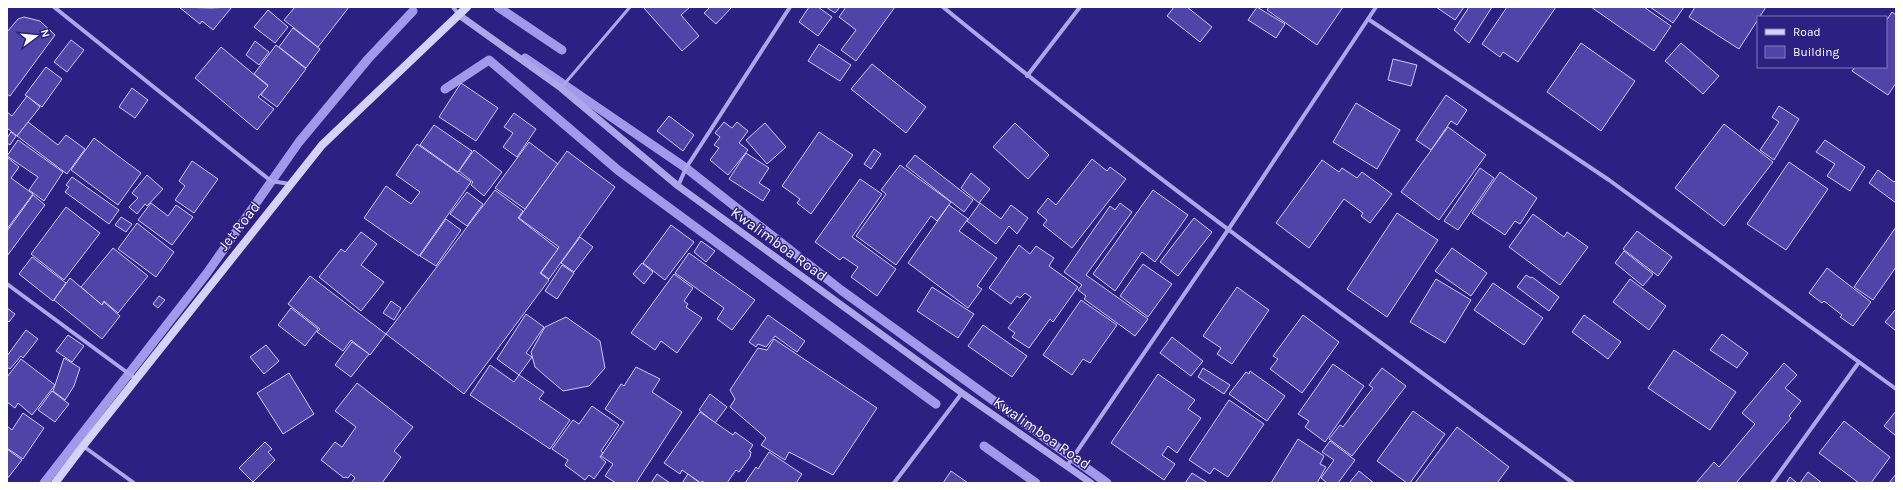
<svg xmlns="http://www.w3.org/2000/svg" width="1903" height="490" viewBox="0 0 1903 490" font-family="Karla,sans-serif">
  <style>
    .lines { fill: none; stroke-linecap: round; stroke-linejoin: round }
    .stream { stroke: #a299ea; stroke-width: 9 }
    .building { fill: #5044a9; stroke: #cfcaf6 }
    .service { stroke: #ada6e9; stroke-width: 3 }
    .minor { stroke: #ada6e9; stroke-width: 4 }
    .tertiary { stroke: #ada6e9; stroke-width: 7 }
    .secondary { stroke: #d6d1f7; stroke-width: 8 }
    .labels { text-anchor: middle; stroke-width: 3; stroke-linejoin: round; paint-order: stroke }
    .street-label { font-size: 15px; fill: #fff; stroke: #2c2082 }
  </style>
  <rect width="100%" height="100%" fill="#2c2082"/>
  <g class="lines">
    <!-- stream -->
    <g class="stream">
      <polyline points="498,7 562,50"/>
      <polyline points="525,58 686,168 841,290 1107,483"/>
      <polyline points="445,89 489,60 619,171 936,404"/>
      <polyline points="984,446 1036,483"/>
      <polyline points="44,483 207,273 299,142 368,59 413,11"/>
    </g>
  </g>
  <!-- building -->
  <g class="building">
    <polygon points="179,7 211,8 232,7 213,30 202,21 200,24"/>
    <polygon points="295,7 349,7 318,47 284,20"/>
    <polygon points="643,7 690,7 681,15 699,36 682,51"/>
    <polygon points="710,7 732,7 716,24 704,13"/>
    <polygon points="809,7 818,7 832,17 818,36 799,22"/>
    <polygon points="826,7 840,7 835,13"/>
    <polygon points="846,7 895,7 856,61 841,50 856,30 839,17"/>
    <polygon points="1174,7 1187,7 1212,27 1200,42 1167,16"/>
    <polygon points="1257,7 1285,24 1276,38 1248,20"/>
    <polygon points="1269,7 1343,7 1317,45 1267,10"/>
    <polygon points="1436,7 1464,7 1455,20"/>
    <polygon points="1469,7 1492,7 1469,43 1454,30"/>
    <polygon points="1507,7 1556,7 1518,62 1503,52 1500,57 1482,44"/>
    <polygon points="1591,7 1644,7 1671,26 1654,51"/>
    <polygon points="1650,7 1684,7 1673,23"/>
    <polygon points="1695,7 1766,7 1739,49 1689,17"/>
    <polygon points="268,10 288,27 275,43 254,27"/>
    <polygon points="1892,12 1896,15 1896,83 1888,95 1852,71 1855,67 1886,67 1886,21"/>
    <polygon points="24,17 40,21 55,35 10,96 7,94 7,32 18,19"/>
    <polygon points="293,28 320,49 306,68 279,47"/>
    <polygon points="71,40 84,50 67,72 54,62"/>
    <polygon points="255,41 269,52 259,65 246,55"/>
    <polygon points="1581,43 1635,81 1601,131 1547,92"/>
    <polygon points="1681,43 1719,76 1703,94 1665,61"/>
    <polygon points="819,44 851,65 840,81 808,61"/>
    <polygon points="276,45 306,69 277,107 261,95 268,85 254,74"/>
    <polygon points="221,47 268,86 258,97 274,109 257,130 195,78"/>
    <polygon points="1393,59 1417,65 1411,86 1388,80"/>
    <polygon points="872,64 926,107 906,133 851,89"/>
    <polygon points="46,67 62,79 42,107 25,95"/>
    <polygon points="461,83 498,108 476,141 439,117"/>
    <polygon points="132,88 148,100 135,118 119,107"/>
    <polygon points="1446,95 1467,110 1457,125 1451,121 1431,150 1416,140"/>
    <polygon points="27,96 40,107 17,136 7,128 7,112 12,116"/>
    <polygon points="1356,103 1400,130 1377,169 1333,142"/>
    <polygon points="1779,106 1799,119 1774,160 1760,150 1779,122 1772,117"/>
    <polygon points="514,113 536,129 517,157 503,147 513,133 504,127"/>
    <polygon points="669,116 694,135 683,151 657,131"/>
    <polygon points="28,122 58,145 66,135 85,149 67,174 17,136"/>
    <polygon points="724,122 732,128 737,122 748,131 739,143 748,150 728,175 710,160 719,148 714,145 720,137 715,133"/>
    <polygon points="765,123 786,147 767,164 746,140"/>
    <polygon points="1015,123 1049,155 1028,179 993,147"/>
    <polygon points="1724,124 1773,162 1724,226 1675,188"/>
    <polygon points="434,125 472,151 458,172 420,145"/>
    <polygon points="1448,127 1486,155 1439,220 1401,192"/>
    <polygon points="11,132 16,136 10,145 7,143 7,138"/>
    <polygon points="819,132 853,155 811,214 797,203 800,199 782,186"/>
    <polygon points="94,138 141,173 118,205 71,170"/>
    <polygon points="18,140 63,172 44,201 29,190 38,177 7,156"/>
    <polygon points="1825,140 1865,167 1850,191 1827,176 1835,164 1816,152"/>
    <polygon points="529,142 558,164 525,209 495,188"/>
    <polygon points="417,144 471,182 419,256 364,218 386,186 411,204 420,192 396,175"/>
    <polygon points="874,149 881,154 871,169 864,164"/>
    <polygon points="474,150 502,172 484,196 471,185 473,182 459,171"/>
    <polygon points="567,151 615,187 549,279 541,273 559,247 519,218"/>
    <polygon points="746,153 769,168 759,183 770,190 763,201 729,179"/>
    <polygon points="915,155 973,200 964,212 906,166"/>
    <polygon points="7,157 19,167 11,178 33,194 7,229"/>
    <polygon points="1092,159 1107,171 1110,167 1126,179 1072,248 1043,225 1047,220 1037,212 1048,198 1056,205"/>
    <polygon points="1322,160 1339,172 1342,168 1357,178 1362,172 1392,194 1370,223 1361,216 1363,213 1344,199 1309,248 1276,223"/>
    <polygon points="192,161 218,179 194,213 175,200 185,186 179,181"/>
    <polygon points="1789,162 1828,189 1786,250 1747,224"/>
    <polygon points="900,165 951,202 937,221 931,216 896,265 856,236 886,194 881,190"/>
    <polygon points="1480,168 1494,178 1458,230 1444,221"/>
    <polygon points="1878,170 1894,182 1896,180 1896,203 1869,183"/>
    <polygon points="1500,172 1537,198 1520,224 1515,221 1505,235 1472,213"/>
    <polygon points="971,173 990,189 979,203 961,188"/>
    <polygon points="147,175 163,189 147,206 145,204 137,214 129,207 138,198 132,193"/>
    <polygon points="72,177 119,210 109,224 65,192 69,187 66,185"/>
    <polygon points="860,179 882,194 852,237 896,269 877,296 851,277 858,267 843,257 840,260 815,242"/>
    <polygon points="495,190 523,211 518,218 558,249 540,273 549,280 464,394 386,334"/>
    <polygon points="1153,190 1188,215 1155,262 1142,252 1115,291 1093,274"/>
    <polygon points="467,192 483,204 467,226 450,214"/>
    <polygon points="33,195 45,205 7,256 7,231"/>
    <polygon points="151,203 168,216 176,205 193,217 172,245 138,220"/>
    <polygon points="980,203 1001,219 1011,205 1028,218 1017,234 1009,226 996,244 967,221"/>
    <polygon points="1120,203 1132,212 1086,275 1148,319 1135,336 1084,299 1086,296 1078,290 1082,285 1064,272 1110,206 1115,210"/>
    <polygon points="949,205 968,219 959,231 997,258 977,286 982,289 968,308 908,263"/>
    <polygon points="66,207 100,233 64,280 31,254"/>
    <polygon points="1397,213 1438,240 1387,317 1347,289"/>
    <polygon points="1533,214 1564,237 1567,232 1588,247 1560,285 1509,247"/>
    <polygon points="121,217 132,224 126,232 115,225"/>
    <polygon points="1194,218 1212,232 1178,276 1160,262"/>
    <polygon points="446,219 461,230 436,266 420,256"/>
    <polygon points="137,223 174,252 156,277 118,249"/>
    <polygon points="671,225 694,242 665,280 643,263"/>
    <polygon points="1896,227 1896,267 1873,300 1854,287"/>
    <polygon points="1637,231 1672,257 1658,276 1623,249"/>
    <polygon points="361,232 377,244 361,265 384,282 361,311 319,277 341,249 345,252"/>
    <polygon points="580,237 593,247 574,272 561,263"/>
    <polygon points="701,241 715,251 706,262 694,252"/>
    <polygon points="1019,245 1030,254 1036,246 1054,258 1049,266 1078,287 1053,322 1050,319 1029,348 1012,337 1015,333 1008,328 1031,297 1025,293 1020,298 1017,296 1011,304 989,288"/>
    <polygon points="113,248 148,276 118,313 104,301 102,305 81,287"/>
    <polygon points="1452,248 1487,273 1471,296 1435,271"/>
    <polygon points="1624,251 1653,274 1643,286 1615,263"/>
    <polygon points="689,253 755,300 732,330 717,319 724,308 675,273"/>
    <polygon points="32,257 66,283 53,301 19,274"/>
    <polygon points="642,263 653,272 644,284 633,274"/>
    <polygon points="1143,264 1172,284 1148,317 1120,296"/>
    <polygon points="562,265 574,273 557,299 545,291"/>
    <polygon points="1827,268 1871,302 1853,326 1840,317 1842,315 1824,301 1822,303 1809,293"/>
    <polygon points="674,274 693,288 684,301 688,304 686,307 702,318 677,353 661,341 655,350 631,333"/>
    <polygon points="1526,275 1531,278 1532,277 1559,297 1549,311 1517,287"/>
    <polygon points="310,276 386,334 370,355 351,340 343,351 317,332 320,329 288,304"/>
    <polygon points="70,278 102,305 104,302 120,316 102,339 54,300"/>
    <polygon points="1436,279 1471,300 1445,343 1410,322"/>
    <polygon points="1630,279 1666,306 1649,330 1613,302"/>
    <polygon points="1493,283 1543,318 1524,345 1474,310"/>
    <polygon points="932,287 974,314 958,338 917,311"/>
    <polygon points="1237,287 1269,310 1232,364 1217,354 1221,348 1203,336"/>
    <polygon points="159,296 165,300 158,308 153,304"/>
    <polygon points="1081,300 1117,325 1090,363 1083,359 1072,375 1043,355"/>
    <polygon points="391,301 401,308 394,320 383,313"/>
    <polygon points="7,308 15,314 9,322 7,320"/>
    <polygon points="291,308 318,329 305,346 278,325"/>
    <polygon points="1896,309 1896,331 1885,322"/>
    <polygon points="526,314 544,327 526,353 532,357 519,375 497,359"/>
    <polygon points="768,315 805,341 797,352 775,336 766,347 758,344 756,347 749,342"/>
    <polygon points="1303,315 1339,342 1302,393 1270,369 1278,359 1273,356"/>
    <polygon points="1584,315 1621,342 1608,359 1572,332"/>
    <polygon points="566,317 600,341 605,368 589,386 563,391 535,367 531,352 545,327"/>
    <polygon points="983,325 1027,356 1012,377 968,346"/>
    <polygon points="26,330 38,339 23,358 21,356 10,369 7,367 7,356"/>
    <polygon points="1722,334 1748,353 1737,368 1710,350"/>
    <polygon points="68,335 84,346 72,362 56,351"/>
    <polygon points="1172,337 1203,361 1191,376 1160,353"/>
    <polygon points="774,339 877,408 833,475 789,452 785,460 761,445 766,438 730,407 735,399 730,390 758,348 767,350"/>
    <polygon points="352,342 369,354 351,377 335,365"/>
    <polygon points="266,345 279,361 264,374 250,357"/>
    <polygon points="1674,350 1736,392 1710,430 1648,388"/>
    <polygon points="64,358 80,368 74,386 65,400 53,391"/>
    <polygon points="21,359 55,385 32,415 18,403 15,408 7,402 7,377"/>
    <polygon points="1784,363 1797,375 1785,388 1801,401 1789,416 1791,418 1736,483 1696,483 1714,462 1719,467 1755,424 1742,413"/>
    <polygon points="1333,364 1364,386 1325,442 1305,427 1309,421 1298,414"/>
    <polygon points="490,365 514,382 519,375 544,392 539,399 570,420 550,449 470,395"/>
    <polygon points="636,367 660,379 652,392 682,412 636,483 616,483 605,476 613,464 601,456 624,422 605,409 621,384 624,386"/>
    <polygon points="1203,368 1230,385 1224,394 1198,377"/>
    <polygon points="1382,368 1406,386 1352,456 1329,439 1340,425 1343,427 1373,388 1369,385"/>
    <polygon points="1250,371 1285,396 1267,421 1229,394 1246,372 1249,374"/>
    <polygon points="289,373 314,414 283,434 257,393"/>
    <polygon points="1158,374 1195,400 1188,409 1201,418 1177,453 1168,446 1162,455 1175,464 1164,480 1111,443"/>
    <polygon points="357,383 413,427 394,451 401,457 382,483 351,483 355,478 351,474 348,478 345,477 344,478 321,460 335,442 342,447 356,427 335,411"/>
    <polygon points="52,391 69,404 55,422 38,410"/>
    <polygon points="710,394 727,407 715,423 699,410"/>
    <polygon points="1229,400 1264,424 1228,477 1214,468 1210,474 1189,460"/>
    <polygon points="592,406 619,425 601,451 603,453 600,457 606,462 594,479 589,475 585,480 565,465 568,460 552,449 573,420 579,424"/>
    <polygon points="1413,411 1445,434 1410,483 1407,483 1377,461"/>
    <polygon points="1896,411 1896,436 1884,426"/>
    <polygon points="700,412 733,435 735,432 753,445 749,451 751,452 750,457 739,472 736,470 727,483 705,483 702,481 701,483 682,470 680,474 664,463"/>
    <polygon points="23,413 44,428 23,459 7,448 7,426 12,430"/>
    <polygon points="1844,421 1890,457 1871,483 1859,483 1819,453"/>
    <polygon points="1457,427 1509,467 1497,483 1415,483"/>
    <polygon points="1298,439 1324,456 1320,464 1326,467 1317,483 1271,483"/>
    <polygon points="1330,441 1355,460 1338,483 1327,483 1321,478 1334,460 1322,452"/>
    <polygon points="265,442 272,449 268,452 275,460 253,482 239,468"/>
    <polygon points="7,449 22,460 7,479"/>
    <polygon points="769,452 802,474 796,483 745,483 756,467 758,469"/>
    <polygon points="951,471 968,483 943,483"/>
    <polygon points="1359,471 1374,483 1349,483"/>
    <polygon points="1808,472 1822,483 1800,483"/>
    <polygon points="1192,473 1208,483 1185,483"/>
    <polygon points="657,474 670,483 651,483"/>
    <polygon points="688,474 700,483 682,483"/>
    <polygon points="1896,474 1896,483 1889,483"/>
    <polygon points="1790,477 1797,483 1786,483"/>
  </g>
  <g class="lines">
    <!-- service -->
    <polyline class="service" points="561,88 630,7"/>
    <!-- minor -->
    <g class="minor">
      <polyline points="54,7 271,181 290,184"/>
      <polyline points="453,7 459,15"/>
      <path d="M943 7C1147 174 1361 328 1573 483"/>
      <polyline points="1368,19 1609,180 1896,389"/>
      <polyline points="1027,76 1080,7"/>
      <polyline points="678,186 686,168 790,7"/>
      <polyline points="7,284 136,379"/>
      <polyline points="83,446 134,483"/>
      <polyline points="1067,466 1228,230 1376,7"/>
      <polyline points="894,483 962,393"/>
      <polyline points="1772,483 1859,362"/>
    </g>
    <!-- tertiary -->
    <polyline class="tertiary" points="459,15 561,88 678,186 962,393 1091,483"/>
    <!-- secondary -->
    <polyline class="secondary" points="55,483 83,446 322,145 467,7"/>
  </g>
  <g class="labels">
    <!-- street labels -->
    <g class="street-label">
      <text transform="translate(239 226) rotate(-52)" y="5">Jet Road</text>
      <text transform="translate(779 244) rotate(36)" y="5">Kwalimboa Road</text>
      <text transform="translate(1042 433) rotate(35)" y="5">Kwalimboa Road</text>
    </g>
  </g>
  <!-- border -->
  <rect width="1903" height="490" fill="none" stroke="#ffffff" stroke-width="16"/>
  <!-- legend -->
  <rect x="1757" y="16" width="130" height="52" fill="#2c2082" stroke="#8079b4"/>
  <rect x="1765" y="29" width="20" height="6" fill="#d6d1f7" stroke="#8079b4"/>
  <text x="1793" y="36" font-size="12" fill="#ffffff">Road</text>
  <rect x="1765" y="46" width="20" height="12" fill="#5044a9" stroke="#8079b4"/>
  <text x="1793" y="56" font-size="12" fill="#ffffff">Building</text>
  <!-- north arrow -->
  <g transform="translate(36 36) rotate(74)" stroke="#2c2082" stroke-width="3" paint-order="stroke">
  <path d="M0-3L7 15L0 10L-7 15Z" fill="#ffffff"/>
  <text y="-6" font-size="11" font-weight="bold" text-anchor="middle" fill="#ffffff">N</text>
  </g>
</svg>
